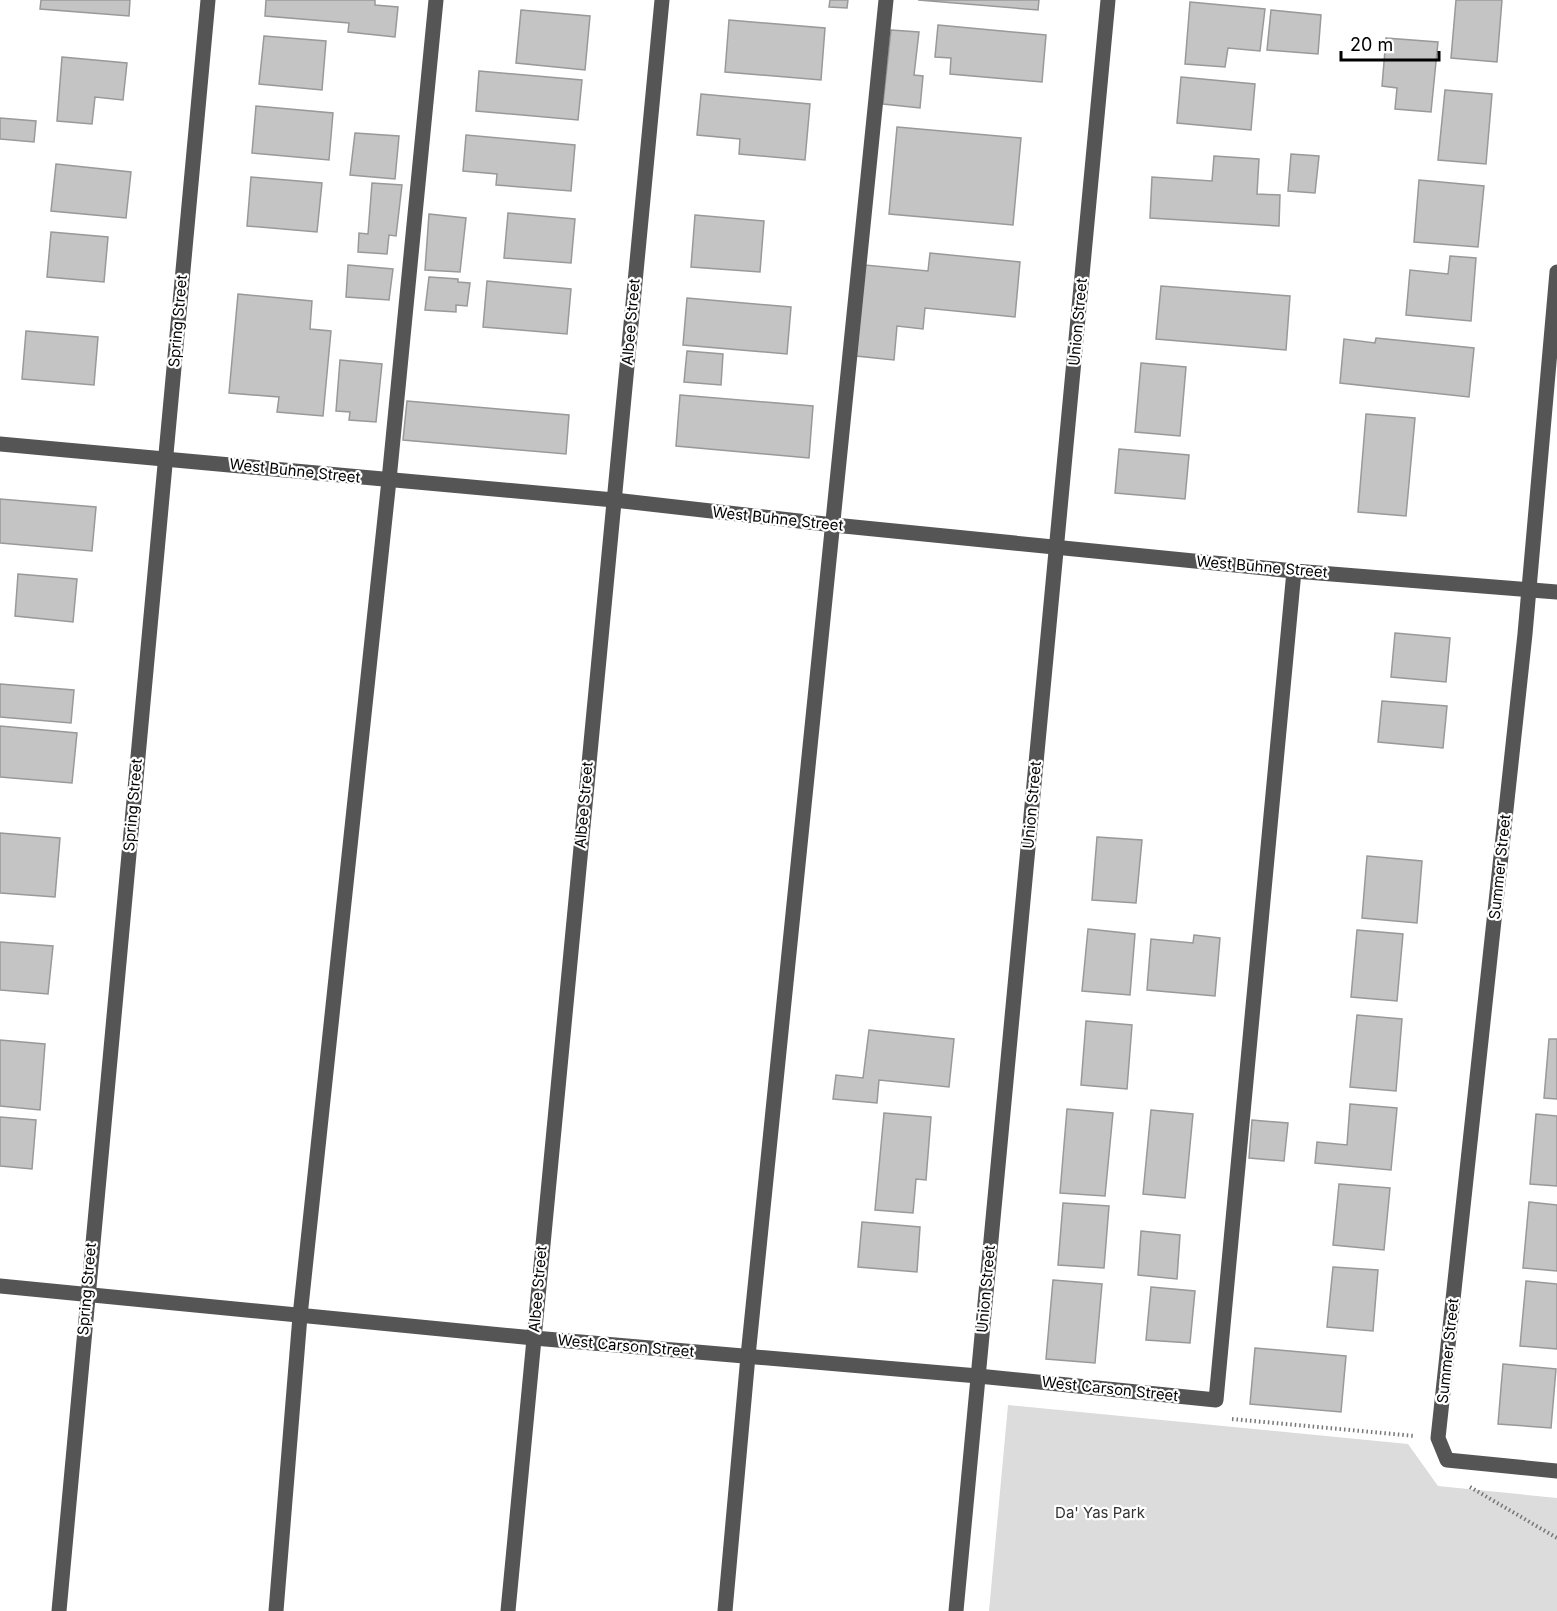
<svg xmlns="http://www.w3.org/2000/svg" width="1557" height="1611" viewBox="0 0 1557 1611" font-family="Inter,sans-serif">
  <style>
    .green { fill: #dcdcdc }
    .building { fill: #c4c4c4; stroke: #999; stroke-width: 1.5 }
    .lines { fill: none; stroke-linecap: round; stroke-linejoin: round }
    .path { stroke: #777; stroke-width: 4; stroke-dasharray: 1.5 3; stroke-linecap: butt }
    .minor { stroke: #555; stroke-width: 15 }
    .labels { text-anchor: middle; stroke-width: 4.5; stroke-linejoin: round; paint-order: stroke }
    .street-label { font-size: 15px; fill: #000; stroke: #fff }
    .park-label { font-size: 15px; fill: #333; stroke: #fff }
  </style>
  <rect width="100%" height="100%" fill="#fff"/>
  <!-- green -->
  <polygon class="green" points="1008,1405 1408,1444 1438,1486 1557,1498 1557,1611 989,1611"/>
  <!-- building -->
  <g class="building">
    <polygon points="41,0 130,0 129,16 40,9"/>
    <polygon points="266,0 375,0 375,5 398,7 395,37 348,32 349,23 265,16"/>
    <polygon points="830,0 848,0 847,8 829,7"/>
    <polygon points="918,0 1039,0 1038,10"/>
    <polygon points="1456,0 1502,0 1497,62 1451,58"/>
    <polygon points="1190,2 1265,9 1260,51 1228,48 1225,67 1185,64"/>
    <polygon points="521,10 590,16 585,70 516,63"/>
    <polygon points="1271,10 1321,15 1318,54 1267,50"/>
    <polygon points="729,20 825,28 821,80 725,72"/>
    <polygon points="938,25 1046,35 1042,82 950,74 951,58 935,57"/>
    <polygon points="891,30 919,32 914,75 923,76 920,108 883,104"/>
    <polygon points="264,36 326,41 322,90 259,84"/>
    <polygon points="1386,38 1438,42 1431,112 1395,109 1397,88 1382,86"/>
    <polygon points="62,57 127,63 123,100 95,97 92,124 57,121"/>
    <polygon points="479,71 582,80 578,120 476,111"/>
    <polygon points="1181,77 1255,84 1251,130 1177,123"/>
    <polygon points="1445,90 1492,94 1486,164 1438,160"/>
    <polygon points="701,94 810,104 805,160 739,154 740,139 697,135"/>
    <polygon points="256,106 333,113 329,160 252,153"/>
    <polygon points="0,118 36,121 34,142 0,139"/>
    <polygon points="897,127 1021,138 1013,225 889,214"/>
    <polygon points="355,133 399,136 395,179 350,175"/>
    <polygon points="466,135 575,145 571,191 496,185 497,174 463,171"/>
    <polygon points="1291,154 1319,156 1315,193 1288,191"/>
    <polygon points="1214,156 1259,159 1257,194 1280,195 1279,226 1150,218 1152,177 1212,181"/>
    <polygon points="56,164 131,172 126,218 51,211"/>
    <polygon points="251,177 322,183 317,232 247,226"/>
    <polygon points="1419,180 1484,186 1478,247 1414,242"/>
    <polygon points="372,183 402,185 396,236 389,235 387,254 358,252 359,233 368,234"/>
    <polygon points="508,213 575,219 571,263 504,258"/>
    <polygon points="429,214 466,218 460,272 425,270"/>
    <polygon points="695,215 764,221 760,272 691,267"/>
    <polygon points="51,232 108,237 104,282 47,277"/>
    <polygon points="930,253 1020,262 1015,317 925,308 923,329 897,326 894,360 856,356 865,265 928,271"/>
    <polygon points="1450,256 1476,258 1471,321 1406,315 1410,270 1448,274"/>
    <polygon points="348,265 393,269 389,300 346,297"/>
    <polygon points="429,277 458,279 458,282 470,283 467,306 456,305 456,312 425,310"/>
    <polygon points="487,281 571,289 567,334 483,327"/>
    <polygon points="1161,286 1290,296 1286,350 1156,339"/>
    <polygon points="238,294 312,301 310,329 331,331 323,416 277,412 279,397 229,393"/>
    <polygon points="687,298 791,307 787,354 683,345"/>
    <polygon points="26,331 98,337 94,385 22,379"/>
    <polygon points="1376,338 1474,348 1469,397 1340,383 1344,339 1375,343"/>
    <polygon points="687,351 723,354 721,385 684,382"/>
    <polygon points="340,360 382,364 376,422 349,420 350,412 336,411"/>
    <polygon points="1141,363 1186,367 1180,436 1135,432"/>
    <polygon points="680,395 813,406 809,458 676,446"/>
    <polygon points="407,401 569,415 566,454 403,440"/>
    <polygon points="1366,414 1415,418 1406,516 1358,512"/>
    <polygon points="1119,449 1189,455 1185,499 1115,493"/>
    <polygon points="0,499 96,507 92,551 0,543"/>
    <polygon points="18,574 77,579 73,622 15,616"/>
    <polygon points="1395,633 1450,638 1446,682 1391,677"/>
    <polygon points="0,684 74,690 71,723 0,717"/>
    <polygon points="1382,701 1447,706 1443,748 1378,742"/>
    <polygon points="0,726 77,733 72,783 0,777"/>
    <polygon points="0,833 60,838 55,897 0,893"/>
    <polygon points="1097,837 1142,840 1136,903 1092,900"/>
    <polygon points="1367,856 1422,861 1417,923 1362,918"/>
    <polygon points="1088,929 1135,934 1130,995 1082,991"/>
    <polygon points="1357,930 1403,934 1397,1001 1351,997"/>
    <polygon points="1194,935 1220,938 1215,996 1147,990 1151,939 1193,943"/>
    <polygon points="0,942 53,946 48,994 0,990"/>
    <polygon points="1357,1015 1402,1019 1396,1091 1350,1087"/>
    <polygon points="1086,1021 1132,1025 1127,1089 1081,1085"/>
    <polygon points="869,1030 954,1039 949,1087 879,1080 877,1103 833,1099 836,1075 863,1078"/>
    <polygon points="1549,1039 1557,1039 1557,1099 1544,1098"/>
    <polygon points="0,1040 45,1044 40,1110 0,1106"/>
    <polygon points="1350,1104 1397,1108 1391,1170 1315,1163 1317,1142 1347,1145"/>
    <polygon points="1067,1109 1113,1113 1105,1196 1060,1193"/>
    <polygon points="1151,1110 1193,1114 1185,1198 1143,1194"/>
    <polygon points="884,1113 931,1117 926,1180 916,1179 913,1213 875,1210"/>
    <polygon points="1536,1114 1557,1116 1557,1186 1530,1184"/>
    <polygon points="0,1117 36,1120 32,1169 0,1166"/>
    <polygon points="1252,1120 1288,1123 1284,1161 1249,1158"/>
    <polygon points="1339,1184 1390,1188 1384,1250 1333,1245"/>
    <polygon points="1529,1202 1557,1205 1557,1271 1523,1268"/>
    <polygon points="1063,1203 1109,1206 1104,1268 1058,1265"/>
    <polygon points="862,1222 920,1227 917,1272 858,1267"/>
    <polygon points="1141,1231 1180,1235 1177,1279 1138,1275"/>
    <polygon points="1333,1267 1378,1270 1373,1331 1327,1327"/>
    <polygon points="1053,1280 1102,1284 1095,1363 1046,1359"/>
    <polygon points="1526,1281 1557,1284 1557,1349 1520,1346"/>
    <polygon points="1151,1287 1195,1291 1190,1343 1146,1340"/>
    <polygon points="1255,1348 1346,1356 1341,1412 1250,1404"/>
    <polygon points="1503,1364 1556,1369 1551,1428 1498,1424"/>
  </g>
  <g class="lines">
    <!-- path -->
    <g class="path">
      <polyline points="1232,1419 1415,1436"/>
      <polyline points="1470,1487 1557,1538"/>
    </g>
    <!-- minor -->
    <g class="minor">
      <polyline points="1557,272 1525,634 1438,1438 1447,1460 1557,1471"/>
      <polyline points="0,444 614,500 834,525 1294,571 1557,592"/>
      <polyline points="0,1286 534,1338 978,1376 1216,1400 1294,571"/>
      <polyline points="59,1611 208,0"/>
      <polyline points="276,1611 300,1316 389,480 436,0"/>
      <polyline points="508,1611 662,0"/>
      <polyline points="725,1611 748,1356 886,0"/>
      <polyline points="956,1611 1108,0"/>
    </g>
  </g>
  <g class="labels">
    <!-- street labels -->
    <g class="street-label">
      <text transform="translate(178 321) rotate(-85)" y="5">Spring Street</text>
      <text transform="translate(631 322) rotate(-85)" y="5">Albee Street</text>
      <text transform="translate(1078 322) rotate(-85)" y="5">Union Street</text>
      <text transform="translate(295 471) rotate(6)" y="5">West Buhne Street</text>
      <text transform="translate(778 519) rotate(6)" y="5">West Buhne Street</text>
      <text transform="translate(1262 567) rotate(5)" y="5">West Buhne Street</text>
      <text transform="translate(133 805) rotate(-85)" y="5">Spring Street</text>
      <text transform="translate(584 805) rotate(-85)" y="5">Albee Street</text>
      <text transform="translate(1032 805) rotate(-85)" y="5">Union Street</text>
      <text transform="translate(1500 867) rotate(-84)" y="5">Summer Street</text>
      <text transform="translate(87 1289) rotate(-85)" y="5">Spring Street</text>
      <text transform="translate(538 1289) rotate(-85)" y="5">Albee Street</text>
      <text transform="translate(986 1289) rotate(-85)" y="5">Union Street</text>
      <text transform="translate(626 1346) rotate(5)" y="5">West Carson Street</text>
      <text transform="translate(1448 1351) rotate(-84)" y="5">Summer Street</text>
      <text transform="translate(1110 1389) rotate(6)" y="5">West Carson Street</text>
    </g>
    <!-- park labels -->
    <g class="park-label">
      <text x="1100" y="1518">Da' Yas Park</text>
    </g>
  </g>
  <!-- scale -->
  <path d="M1341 51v9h98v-9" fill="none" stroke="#000000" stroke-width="3"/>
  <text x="1350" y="51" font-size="18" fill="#000000" stroke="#ffffff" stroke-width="4.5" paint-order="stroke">20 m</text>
</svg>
